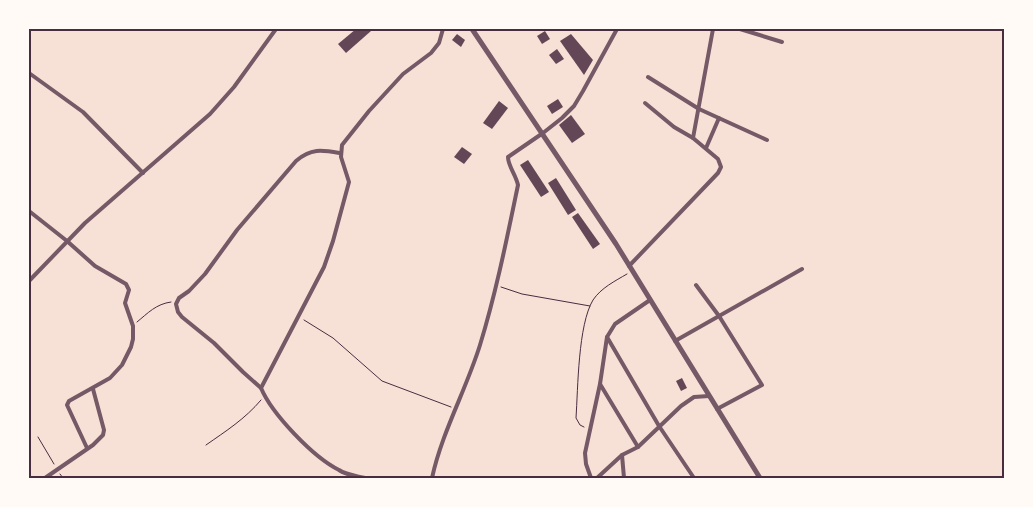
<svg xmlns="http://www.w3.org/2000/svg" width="1033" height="507" viewBox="0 0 1033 507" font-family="'IBM Plex Serif',serif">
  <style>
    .building { fill: #644757 }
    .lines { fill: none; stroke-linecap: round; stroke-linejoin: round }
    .path { stroke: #4a2c40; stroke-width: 1 }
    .minor { stroke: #755966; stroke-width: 4 }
    .tertiary { stroke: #755966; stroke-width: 5 }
    .neatline { fill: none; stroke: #4a2c40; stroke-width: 2 }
  </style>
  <rect width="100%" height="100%" fill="#f7e1d7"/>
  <!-- building -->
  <g class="building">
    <polygon points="356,29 370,29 371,31 346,53 338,44"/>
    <polygon points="545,31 550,39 542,44 537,36"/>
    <polygon points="457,34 465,40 461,47 452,40"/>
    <polygon points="571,34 593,60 584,75 560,41"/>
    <polygon points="557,49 564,59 556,64 549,55"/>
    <polygon points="558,99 563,107 552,114 547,106"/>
    <polygon points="499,101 508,108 492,129 483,123"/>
    <polygon points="571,115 585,134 572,143 559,125"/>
    <polygon points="462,147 472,154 464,164 454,157"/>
    <polygon points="528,160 549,192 541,197 520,165"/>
    <polygon points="556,178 576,210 568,215 548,183"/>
    <polygon points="578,213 600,244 593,249 572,217"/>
    <polygon points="682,378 687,388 681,391 676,381"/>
  </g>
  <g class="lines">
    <!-- path -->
    <g class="path">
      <polyline points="501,287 522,294 590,306"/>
      <polyline points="304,320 333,338 382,381 451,407"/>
      <path d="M137 322C148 313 156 304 171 302"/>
      <path d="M584 427 580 425 576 418C578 388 578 325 593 300 601 288 615 281 627 274"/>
      <polyline points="38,437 54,464"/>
      <path d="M206 445C226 431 245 419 261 400"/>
      <polyline points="60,474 63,478"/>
    </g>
    <!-- minor -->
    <g class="minor">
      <polyline points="740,29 782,42"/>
      <polyline points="29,73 83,112 143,173"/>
      <polyline points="648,77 699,109 767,140"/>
      <polyline points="645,103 674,127 693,138"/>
      <polyline points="706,148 719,118"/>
      <polyline points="29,211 67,241 95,266 126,284 129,290 125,303 133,326 133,339 131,347 122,365 110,378 69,401 67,405 87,448"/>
      <polyline points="629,266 718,173 721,167 718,159 693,138 713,29"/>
      <polyline points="29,281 85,223 210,114 234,87 276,29"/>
      <polyline points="696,285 719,316 762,385 717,409"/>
      <polyline points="607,337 659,426 694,478"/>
      <polyline points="675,341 802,269"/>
      <polyline points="600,384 638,447"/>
      <path d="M261 388 243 372 214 343 182 317 178 312 176 304 179 298 189 291 205 274 237 230 296 161C311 148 322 150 340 153"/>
      <polyline points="622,455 624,478"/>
      <polyline points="45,478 93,445 103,435 104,430 93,389"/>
      <path d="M365 478C357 476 346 475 339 470 313 457 272 414 261 388L324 267 333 241 349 182 341 157 342 145 369 111 403 74 431 53 439 43 443 29"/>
      <path d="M432 478C442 432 466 390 480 345 496 293 507 238 518 185 516 175 508 166 508 157L543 133 562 118 574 106 583 91 617 29"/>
      <polyline points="591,478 586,464 585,453 600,384 607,337 615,324 650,300"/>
      <polyline points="597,478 622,455 638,447 681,406 694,397 709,396"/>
    </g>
    <!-- tertiary -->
    <polyline class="tertiary" points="472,29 616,244 760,478"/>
  </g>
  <!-- border -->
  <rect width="1033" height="507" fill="none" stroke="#fffaf5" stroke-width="60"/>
  <rect x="30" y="30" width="973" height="447" class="neatline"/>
</svg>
